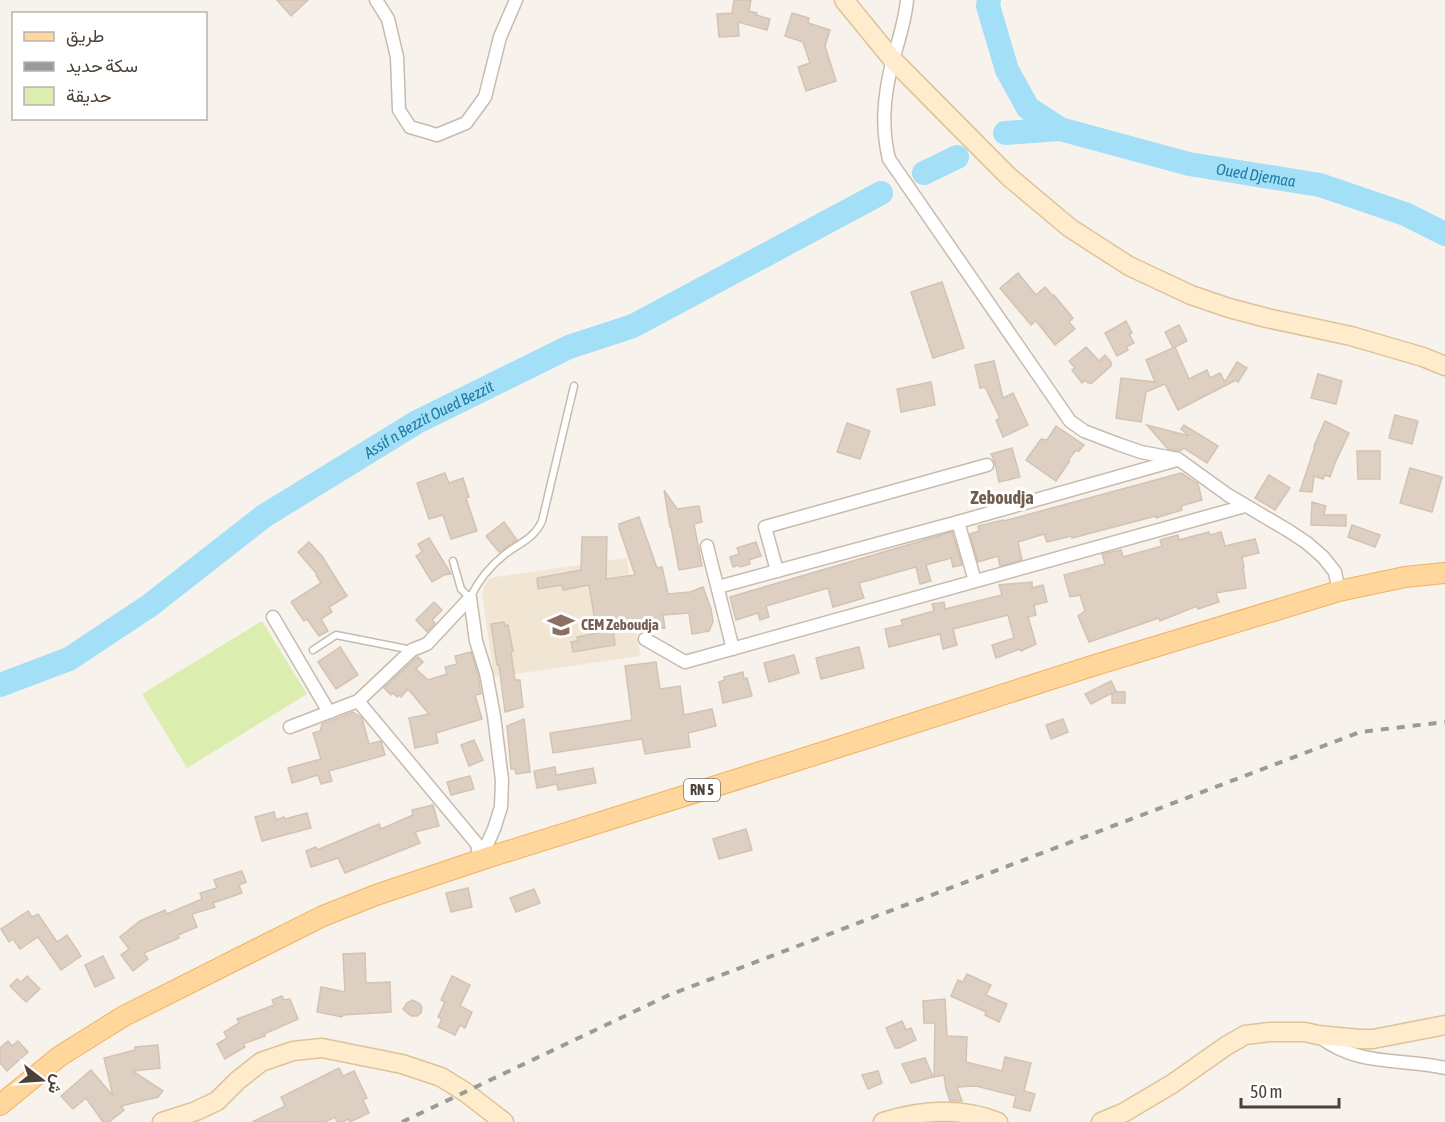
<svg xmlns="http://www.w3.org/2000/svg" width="1445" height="1122" viewBox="0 0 1445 1122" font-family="'Asap Condensed',Vazirmatn,sans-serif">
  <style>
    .education { fill: #f1e5d4 }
    .green { fill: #dbeeb0 }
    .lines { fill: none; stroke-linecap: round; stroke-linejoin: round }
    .river { stroke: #a3e0f8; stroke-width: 24 }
    .building { fill: #ddcfc2; stroke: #d5c3b1; stroke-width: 1.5 }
    .service-casing { stroke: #c7bbaf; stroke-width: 9 }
    .minor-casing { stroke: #c7bbaf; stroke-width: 15 }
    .secondary-casing { stroke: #dec399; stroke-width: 21 }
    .primary-casing { stroke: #f0b260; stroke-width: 22 }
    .service { stroke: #fff; stroke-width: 6 }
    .minor { stroke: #fff; stroke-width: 12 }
    .secondary { stroke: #ffeccd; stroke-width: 18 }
    .primary { stroke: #ffd69c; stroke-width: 20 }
    .rail { stroke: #9a9a9a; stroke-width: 4; stroke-dasharray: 8 8; stroke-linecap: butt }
    .labels { text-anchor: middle; stroke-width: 6; stroke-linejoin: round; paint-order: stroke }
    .shield { fill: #fff; stroke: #827a73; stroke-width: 1.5 }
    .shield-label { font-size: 14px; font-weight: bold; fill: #4c4137 }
    .education-label { font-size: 15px; font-weight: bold; fill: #785e54; stroke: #fff; text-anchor: start }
    .water-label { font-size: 16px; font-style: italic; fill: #207ba1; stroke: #fff }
    .quarter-label { font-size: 18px; font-weight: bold; fill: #705e4d; stroke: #fff }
  </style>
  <rect width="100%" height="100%" fill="#f7f2eb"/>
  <!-- education -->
  <polygon class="education" points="627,558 640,656 494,677 482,593 486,583 489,578"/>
  <!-- green -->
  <polygon class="green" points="262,621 307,694 187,768 142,694"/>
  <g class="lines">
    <!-- river -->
    <g class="river">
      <path id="s1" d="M989 0 988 6 1007 70 1028 108 1060 129 1189 164 1320 185 1405 214 1445 234"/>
      <polyline points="1005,133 1060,129"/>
      <polyline points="924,173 957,157"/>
      <path id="s2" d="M0 685 69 659 149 606 264 516 417 422 569 347 633 326 881 193"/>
    </g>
  </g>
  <!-- building -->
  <g class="building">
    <polygon points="277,0 308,0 291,16"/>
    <polygon points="734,0 751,0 749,11 757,13 756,15 770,19 767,30 738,22 739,36 719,37 717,14 732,13"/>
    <polygon points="792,13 809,18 808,23 830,30 825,46 836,81 806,91 798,67 810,63 803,42 785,36"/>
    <polygon points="1018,273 1036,295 1045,287 1053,296 1054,295 1073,318 1069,322 1075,329 1055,345 1036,321 1031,325 1000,288"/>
    <polygon points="942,282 964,348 933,358 911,292"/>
    <polygon points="1126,321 1132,333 1129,334 1134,343 1126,347 1128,350 1117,356 1105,333"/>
    <polygon points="1179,325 1187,341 1175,347 1189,379 1207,370 1210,378 1220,373 1225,382 1237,362 1247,368 1238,382 1236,380 1178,410 1165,384 1146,392 1141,422 1116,418 1121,378 1155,382 1146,360 1173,348 1165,332"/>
    <polygon points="1086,347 1099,361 1105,355 1111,362 1111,366 1092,383 1088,383 1085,380 1082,383 1072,370 1075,368 1069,361"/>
    <polygon points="994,361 1003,398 1013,393 1028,425 1003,437 996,420 1000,418 985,387 980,388 975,365"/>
    <polygon points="1318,374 1342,381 1336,404 1311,398"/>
    <polygon points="931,382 935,405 901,412 897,389"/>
    <polygon points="1395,415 1418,421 1412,444 1389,438"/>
    <polygon points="1325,421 1349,433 1335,463 1330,477 1325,475 1323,479 1314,476 1312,492 1300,491 1315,446 1314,446"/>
    <polygon points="847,423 870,431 860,459 837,452"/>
    <polygon points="1147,425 1189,436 1181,429 1184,425 1218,446 1207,463 1184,448 1180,451 1168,449"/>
    <polygon points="1056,426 1084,445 1079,451 1075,451 1069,459 1069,462 1056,481 1026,460 1041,439 1047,440"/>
    <polygon points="1012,448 1020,477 999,482 995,463 991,454"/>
    <polygon points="1357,451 1380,451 1380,479 1358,479"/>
    <polygon points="1410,468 1442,477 1432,512 1400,503"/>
    <polygon points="445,473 449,483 463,478 469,497 466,498 477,531 451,539 443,515 429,519 417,483"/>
    <polygon points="1181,473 1198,484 1202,500 1181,506 1182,510 1156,518 1156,516 1072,538 1071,536 1047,542 1044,534 1018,542 1022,560 1000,566 998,556 978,562 970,534 979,531 978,526 1003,520 1004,521"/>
    <polygon points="1269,475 1290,488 1275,510 1255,498"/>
    <polygon points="664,490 677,509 699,506 702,522 694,524 702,566 679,570 671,527 670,527"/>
    <polygon points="1312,502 1326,506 1324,515 1346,515 1346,526 1311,525"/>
    <polygon points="639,517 657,568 662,567 668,594 690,592 703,587 711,609 713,622 709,631 692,634 689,613 663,615 665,628 647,630 647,624 613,629 615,645 573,652 571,642 578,641 577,637 597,633 589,585 563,590 562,585 538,589 537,578 581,570 582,537 607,537 606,579 635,575 619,528 619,524"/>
    <polygon points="504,522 517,540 499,552 486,536"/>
    <polygon points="1352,525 1380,535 1375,547 1348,537"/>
    <polygon points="952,532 962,565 953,567 951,558 926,565 931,581 920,584 916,567 859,583 864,598 833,607 828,588 766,606 769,617 760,620 758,613 736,620 730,597"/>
    <polygon points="1209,532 1210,535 1221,532 1225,546 1255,539 1259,553 1242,557 1244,567 1243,567 1246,588 1216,593 1219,602 1198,609 1197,606 1160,621 1159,618 1089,642 1078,616 1085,611 1080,595 1070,597 1064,575 1105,564 1102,554 1121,550 1123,557 1162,546 1160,540 1178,535 1179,540"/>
    <polygon points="429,538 451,574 444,575 432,582 416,556 422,552 418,544"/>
    <polygon points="309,542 322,556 347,596 329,607 332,612 321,619 328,631 319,636 307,619 304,621 291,602 321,583 316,575 317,574 298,552"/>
    <polygon points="756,542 761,556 749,560 750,564 740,567 738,565 733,567 730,557 739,554 737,548"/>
    <polygon points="1032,582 1032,588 1043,585 1047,602 1034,605 1036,615 1028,617 1036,644 1021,651 1020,649 996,658 992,645 1014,638 1008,615 953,629 957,645 943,649 940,634 889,647 885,629 903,625 901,620 934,611 932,604 944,602 945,609 1002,595 999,585"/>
    <polygon points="434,602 442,610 432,620 435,623 427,632 416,620"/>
    <polygon points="504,622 505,626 508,625 513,651 511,652 515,680 520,680 523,707 505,712 499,665 497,665 491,624"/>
    <polygon points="340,647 358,675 336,689 318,662"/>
    <polygon points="859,647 864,668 821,679 816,658"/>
    <polygon points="471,652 478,675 481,694 475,695 482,719 436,733 438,743 415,748 409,718 429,714 408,689 401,697 399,695 397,697 393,693 391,695 384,688 417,657 418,657 423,662 416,669 428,680 447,674 445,667 457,664 455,656"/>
    <polygon points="794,655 799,673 769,682 764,663"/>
    <polygon points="656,662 660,689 680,686 684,715 712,709 716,726 688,733 690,747 663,751 645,754 642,739 553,753 550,733 632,720 625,666"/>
    <polygon points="743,672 744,679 747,678 752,696 723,703 719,682 725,680 724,677"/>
    <polygon points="1111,681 1116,691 1114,692 1125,692 1125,703 1112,703 1112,693 1091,704 1085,694"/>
    <polygon points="353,712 362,718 369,744 381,741 385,755 329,771 332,781 321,784 318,775 292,783 288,768 321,759 313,733 320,731 322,724"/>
    <polygon points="524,719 530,772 516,774 515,769 511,769 507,726"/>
    <polygon points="1063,719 1068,732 1051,739 1046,725"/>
    <polygon points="474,740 483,760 469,766 461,745"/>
    <polygon points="555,767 556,775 593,768 596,783 558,790 557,784 537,788 534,771"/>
    <polygon points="470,776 474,789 451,795 447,782"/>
    <polygon points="433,805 439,826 415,832 420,843 345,873 338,858 311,867 306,851 316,847 317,850 379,824 381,829 413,815 412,810"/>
    <polygon points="274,812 276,820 284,817 285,819 307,813 311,828 262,841 255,817"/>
    <polygon points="746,829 752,850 719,859 713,839"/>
    <polygon points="242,871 246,882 239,885 242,893 213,903 215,907 192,914 197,927 178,935 179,938 144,953 148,959 133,971 121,955 129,949 120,937 140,921 165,910 167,914 202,899 200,893 217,888 214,880"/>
    <polygon points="468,888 472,907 451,912 446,893"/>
    <polygon points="534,889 540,903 516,912 510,898"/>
    <polygon points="28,911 32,917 38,914 57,942 67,935 81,956 61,970 38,937 20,949 13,939 9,942 1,929"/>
    <polygon points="365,953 366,983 390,982 391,1012 343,1015 342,1017 317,1012 321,987 345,992 343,954"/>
    <polygon points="103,956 114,978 95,987 85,965"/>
    <polygon points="967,974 991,985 986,995 1007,1004 999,1022 985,1015 986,1012 951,996 958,980 963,982"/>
    <polygon points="27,976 40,989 26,1002 10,986 17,979 21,982"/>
    <polygon points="452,976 470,985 460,1006 472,1012 465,1028 460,1025 455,1035 438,1027 442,1019 438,1017 445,1002 441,1000"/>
    <polygon points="282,996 284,1000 290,999 298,1019 264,1034 265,1036 243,1044 245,1047 225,1059 217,1044 227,1038 224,1032 239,1023 237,1019 274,1005 272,1000"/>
    <polygon points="945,999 947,1036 967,1037 966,1062 1002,1071 1005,1057 1031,1063 1024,1091 1035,1094 1030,1111 1013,1107 1016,1096 976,1086 957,1087 962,1101 950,1101 946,1089 944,1075 934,1077 935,1023 924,1023 923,1001"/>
    <polygon points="412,1000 419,1003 422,1007 421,1013 417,1016 411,1016 403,1009 407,1003"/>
    <polygon points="902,1021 906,1030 911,1028 916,1040 899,1048 895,1048 886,1028"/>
    <polygon points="8,1041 12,1046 18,1041 28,1052 7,1071 0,1063 0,1048"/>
    <polygon points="158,1045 160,1068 133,1071 163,1091 158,1097 121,1106 124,1110 109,1122 103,1122 86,1098 73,1109 61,1096 91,1070 113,1096 104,1058 135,1050 135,1047"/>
    <polygon points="925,1058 933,1077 911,1083 902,1064"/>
    <polygon points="339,1068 343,1076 354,1071 367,1098 363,1100 369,1113 350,1122 349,1119 342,1122 337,1122 335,1117 325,1122 252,1122 285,1106 281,1097"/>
    <polygon points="878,1071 882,1083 868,1089 862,1075"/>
  </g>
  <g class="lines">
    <defs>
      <g id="service">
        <path d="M453 561 461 589 470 598C478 581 489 567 504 555 519 543 534 539 542 521L574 386"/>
        <polyline points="313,650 336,635 412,650"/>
      </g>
      <g id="minor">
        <polyline points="376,0 388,19 397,57 399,110 410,127 437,135 466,123 485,97 500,37 516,0"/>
        <path d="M907 0C905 22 898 42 892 63 884 96 881 126 889 159L1070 421 1084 431 1118 444 1141 452 1178 459 1228 495 1289 531 1307 543 1323 557 1335 572 1339 591"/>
        <polyline points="958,522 975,581"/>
        <polyline points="707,546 733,649"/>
        <polyline points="777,571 765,527 987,465"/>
        <polyline points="718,587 958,522 1177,460"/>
        <polyline points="470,598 476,641 486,673 494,716 502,780 501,807 494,829 480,860"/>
        <polyline points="273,617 329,712"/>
        <polyline points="645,639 685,662 1245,506"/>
        <polyline points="358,701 477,844 480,860"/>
        <polyline points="290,727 358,701 412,650 427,644 470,598"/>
        <path d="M1320 1037C1359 1067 1401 1058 1445 1068"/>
      </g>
      <g id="secondary">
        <polyline points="844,0 893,60 1008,176 1070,228 1129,266 1191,295 1229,308 1267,318 1351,336 1423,357 1445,366"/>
        <polyline points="162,1122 196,1111 217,1101 237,1081 261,1062 293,1051 322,1048 402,1064 441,1077 465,1092 504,1122"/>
        <path d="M883 1122C920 1110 961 1107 998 1122"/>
        <polyline points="1101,1122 1123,1113 1172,1084 1226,1046 1245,1035 1270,1032 1305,1032 1318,1035 1359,1039 1373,1039 1445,1025"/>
      </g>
      <polyline id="primary" points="0,1105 60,1056 124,1016 323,916 376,895 480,860 789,763 1092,666 1339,591 1405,577 1445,573"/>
    </defs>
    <!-- service casing -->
    <use href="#service" class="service-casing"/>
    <!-- minor casing -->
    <use href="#minor" class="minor-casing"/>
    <!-- secondary casing -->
    <use href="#secondary" class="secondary-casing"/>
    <!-- primary casing -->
    <use href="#primary" class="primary-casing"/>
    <!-- service -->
    <use href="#service" class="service"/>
    <!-- minor -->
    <use href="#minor" class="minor"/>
    <!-- secondary -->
    <use href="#secondary" class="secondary"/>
    <!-- primary -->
    <use href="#primary" class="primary"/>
    <!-- rail -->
    <polyline class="rail" points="402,1122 669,995 1360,732 1445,722"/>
  </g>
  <!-- icons -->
  <defs>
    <symbol id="university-bare" viewBox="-9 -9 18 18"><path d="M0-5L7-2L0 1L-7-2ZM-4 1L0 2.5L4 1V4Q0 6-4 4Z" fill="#8d6e63" stroke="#fff" stroke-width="2.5" paint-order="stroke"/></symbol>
  </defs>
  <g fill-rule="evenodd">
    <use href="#university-bare" x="542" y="606" width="38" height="38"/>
  </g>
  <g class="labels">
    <!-- shield labels -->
    <rect class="shield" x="684" y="779" width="36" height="22" rx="4.5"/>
    <g class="shield-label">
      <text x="702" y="795">RN 5</text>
    </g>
    <!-- education labels -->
    <g class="education-label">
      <text x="581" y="630">CEM Zeboudja</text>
    </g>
    <!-- water labels -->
    <g class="water-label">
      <text dy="6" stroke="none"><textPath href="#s1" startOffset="356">Oued Djemaa</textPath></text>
      <text dy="6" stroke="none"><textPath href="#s2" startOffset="507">Assif n Bezzit Oued Bezzit</textPath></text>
    </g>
    <!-- quarter labels -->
    <g class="quarter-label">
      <text x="1002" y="504">Zeboudja</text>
    </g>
  </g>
  <!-- legend -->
  <rect x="12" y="12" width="195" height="108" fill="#ffffff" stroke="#b7b3af" stroke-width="1.5"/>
  <rect x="24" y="32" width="30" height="9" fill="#ffd69c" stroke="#b7b3af" stroke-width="1.5"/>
  <text x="66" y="42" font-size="18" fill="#4c4137">طريق</text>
  <rect x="24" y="62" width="30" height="9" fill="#9a9a9a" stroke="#b7b3af" stroke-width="1.5"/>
  <text x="66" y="72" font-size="18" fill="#4c4137">سكة حديد</text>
  <rect x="24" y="87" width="30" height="18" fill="#dbeeb0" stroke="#b7b3af" stroke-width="1.5"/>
  <text x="66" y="102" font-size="18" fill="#4c4137">حديقة</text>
  <!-- north arrow -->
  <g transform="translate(42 1080) rotate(107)" stroke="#ffffff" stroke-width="4.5" paint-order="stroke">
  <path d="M0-4.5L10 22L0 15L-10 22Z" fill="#4c4137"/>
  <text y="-9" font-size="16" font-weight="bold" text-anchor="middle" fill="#4c4137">ش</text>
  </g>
  <!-- scale -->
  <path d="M1241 1098v9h98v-9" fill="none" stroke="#4c4137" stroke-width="3"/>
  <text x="1250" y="1098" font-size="18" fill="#4c4137" stroke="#ffffff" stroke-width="4.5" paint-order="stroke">50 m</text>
</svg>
